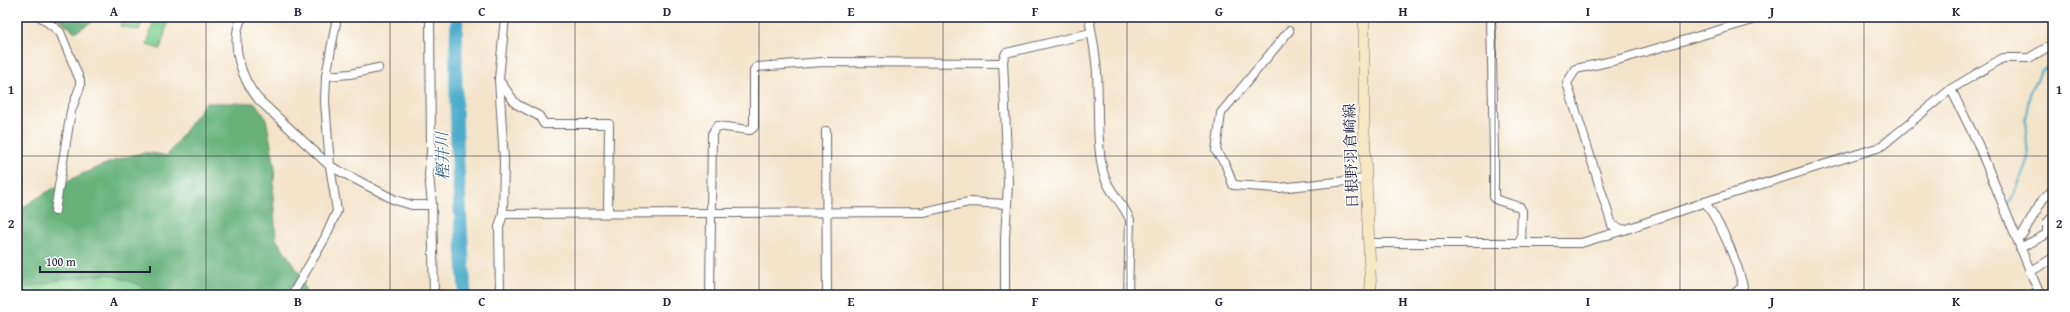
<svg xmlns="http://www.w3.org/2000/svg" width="2070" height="312" viewBox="0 0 2070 312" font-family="'Gentium Book Plus','Noto Serif JP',serif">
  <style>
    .green { fill: #81d090; stroke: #527966 }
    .forest { fill: #68b27a; stroke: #456a5a }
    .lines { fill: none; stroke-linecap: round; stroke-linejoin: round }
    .stream { stroke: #4caccb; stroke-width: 2 }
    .river { stroke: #4caccb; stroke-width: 13 }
    .street-casing { stroke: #6b666d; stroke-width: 10 }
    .secondary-casing { stroke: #6b666d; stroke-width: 12 }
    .street { stroke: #fff; stroke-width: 8 }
    .secondary { stroke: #f7e8c3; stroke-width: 11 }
    .rail { stroke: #22223b; stroke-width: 2; stroke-dasharray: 6 3; stroke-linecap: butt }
    .grid { fill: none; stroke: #22223b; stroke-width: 1; stroke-opacity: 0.55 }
    .labels { text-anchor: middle; stroke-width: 3; stroke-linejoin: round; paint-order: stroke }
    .street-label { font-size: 15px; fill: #22223b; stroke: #fff }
    .water-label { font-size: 16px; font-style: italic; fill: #35607c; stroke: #fff }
    .neatline { fill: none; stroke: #22223b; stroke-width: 1.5 }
    .grid-label { font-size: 13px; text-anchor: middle; font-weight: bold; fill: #22223b }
  </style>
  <rect width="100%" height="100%" fill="#fff"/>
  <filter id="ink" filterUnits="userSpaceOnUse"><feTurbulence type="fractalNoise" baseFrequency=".025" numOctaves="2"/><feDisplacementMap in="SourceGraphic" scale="8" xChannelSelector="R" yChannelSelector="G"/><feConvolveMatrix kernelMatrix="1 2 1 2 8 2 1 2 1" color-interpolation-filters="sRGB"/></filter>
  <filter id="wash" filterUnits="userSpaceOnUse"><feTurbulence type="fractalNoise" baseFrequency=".012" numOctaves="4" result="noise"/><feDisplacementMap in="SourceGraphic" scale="16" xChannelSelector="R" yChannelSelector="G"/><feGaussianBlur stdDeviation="0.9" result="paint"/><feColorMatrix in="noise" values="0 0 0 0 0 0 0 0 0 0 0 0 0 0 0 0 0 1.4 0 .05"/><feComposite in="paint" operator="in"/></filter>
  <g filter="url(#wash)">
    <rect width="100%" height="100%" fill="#f3e4c9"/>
    <!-- green -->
    <g class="green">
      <polygon points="123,17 144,17 139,30 120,26"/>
      <polygon points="157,17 169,18 160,49 147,45 154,20"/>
      <polygon points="17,255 215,295 17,295"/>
    </g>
    <!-- forest -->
    <g class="forest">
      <polygon points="57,17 100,17 75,32"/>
      <path d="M205 103H255L266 118 275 168 273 195 276 239 300 274 307 295H154L138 284 108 274 58 280 17 290V213C37 193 116 155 145 153 152 152 160 155 167 156Z"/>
    </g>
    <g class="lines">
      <!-- stream -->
      <polyline class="stream" points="2008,205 2017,188 2028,158 2025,119 2030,94 2041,71 2053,65"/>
      <!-- river -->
      <path class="river" d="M457 17C453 110 460 203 465 295"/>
    </g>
  </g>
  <g filter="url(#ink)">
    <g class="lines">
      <defs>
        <g id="street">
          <polyline points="41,17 60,32 80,80 80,87 71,111 55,211"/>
          <path d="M242 17C229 43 241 79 259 100L330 166 395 200 412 205H432"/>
          <polyline points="430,17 431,151 429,175 432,205 434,295"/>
          <path d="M1092 17 1090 24C1093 40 1096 57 1097 73 1099 106 1096 140 1103 172 1108 192 1123 202 1130 220L1128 295"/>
          <polyline points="1491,17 1494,152 1494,197 1497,200 1520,207 1522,211 1521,243"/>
          <polyline points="1763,17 1621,59 1576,69 1567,83 1612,225 1624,230 1711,200 1877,148 1883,145 1951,89 2003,58 2029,58 2053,44"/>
          <polyline points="1289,31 1221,113 1216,151 1225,163 1233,185 1279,188 1366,179"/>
          <polyline points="326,76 350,74 378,68"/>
          <polyline points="499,80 516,104 539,116 544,124 609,124 608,213"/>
          <polyline points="1951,89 1978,144 2040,295"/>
          <polyline points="826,131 827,295"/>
          <path d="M1705 202C1723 228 1735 256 1743 286L1733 295"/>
          <polyline points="1007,204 1008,182 1003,60 1006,53 1091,33"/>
          <polyline points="503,214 923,212 969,202 1007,204 1005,238 1005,295"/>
          <polyline points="2017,239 2022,235 2043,199 2053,190"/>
          <polyline points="1369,243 1581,243 1624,230"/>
          <polyline points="2020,248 2047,234 2047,223 2053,216"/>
          <polyline points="2030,272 2053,258"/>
          <polyline points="292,295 325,238 337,211 330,166 325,102 326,76 337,17"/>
          <polyline points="500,295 499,227 503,214 504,161 499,79 505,17"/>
          <polyline points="710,295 712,134 717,126 750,130 754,127 754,70 757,67 823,62 1003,63"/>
        </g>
        <polyline id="secondary" points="1364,17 1364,130 1371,295"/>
      </defs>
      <!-- street casing -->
      <use href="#street" class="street-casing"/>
      <!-- secondary casing -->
      <use href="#secondary" class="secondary-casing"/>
      <!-- street -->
      <use href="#street" class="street"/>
      <!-- secondary -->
      <use href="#secondary" class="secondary"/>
      <!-- rail -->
      <polyline class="rail" points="631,17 638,17"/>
    </g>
  </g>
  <!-- grid -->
  <path class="grid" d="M206 17V295M390 17V295M575 17V295M759 17V295M943 17V295M1127 17V295M1311 17V295M1495 17V295M1680 17V295M1864 17V295M17 156H2053"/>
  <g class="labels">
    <!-- street labels -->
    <g class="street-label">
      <text transform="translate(1351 156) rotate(-92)" y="5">日根野羽倉崎線</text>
    </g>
    <!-- water labels -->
    <g class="water-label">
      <text transform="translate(442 156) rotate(-91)" y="6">樫井川</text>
    </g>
  </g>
  <!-- margin -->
  <rect width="2070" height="312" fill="none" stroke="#fff" stroke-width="44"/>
  <!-- scale -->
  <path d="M40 266v6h110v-6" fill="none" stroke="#22223b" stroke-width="2"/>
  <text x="46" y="266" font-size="12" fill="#22223b" stroke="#ffffff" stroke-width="3" paint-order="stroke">100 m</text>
  <rect x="22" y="22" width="2026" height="268" class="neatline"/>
  <g class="grid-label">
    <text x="114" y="16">A</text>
    <text x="298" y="16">B</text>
    <text x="482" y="16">C</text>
    <text x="667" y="16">D</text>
    <text x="851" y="16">E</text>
    <text x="1035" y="16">F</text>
    <text x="1219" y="16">G</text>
    <text x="1403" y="16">H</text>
    <text x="1588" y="16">I</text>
    <text x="1772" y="16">J</text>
    <text x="1956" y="16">K</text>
    <text x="11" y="94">1</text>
    <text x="2059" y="94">1</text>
    <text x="11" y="228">2</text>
    <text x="2059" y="228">2</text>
    <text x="114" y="306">A</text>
    <text x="298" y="306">B</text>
    <text x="482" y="306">C</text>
    <text x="667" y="306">D</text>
    <text x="851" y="306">E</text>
    <text x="1035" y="306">F</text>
    <text x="1219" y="306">G</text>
    <text x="1403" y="306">H</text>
    <text x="1588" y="306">I</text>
    <text x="1772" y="306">J</text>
    <text x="1956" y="306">K</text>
  </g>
</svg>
